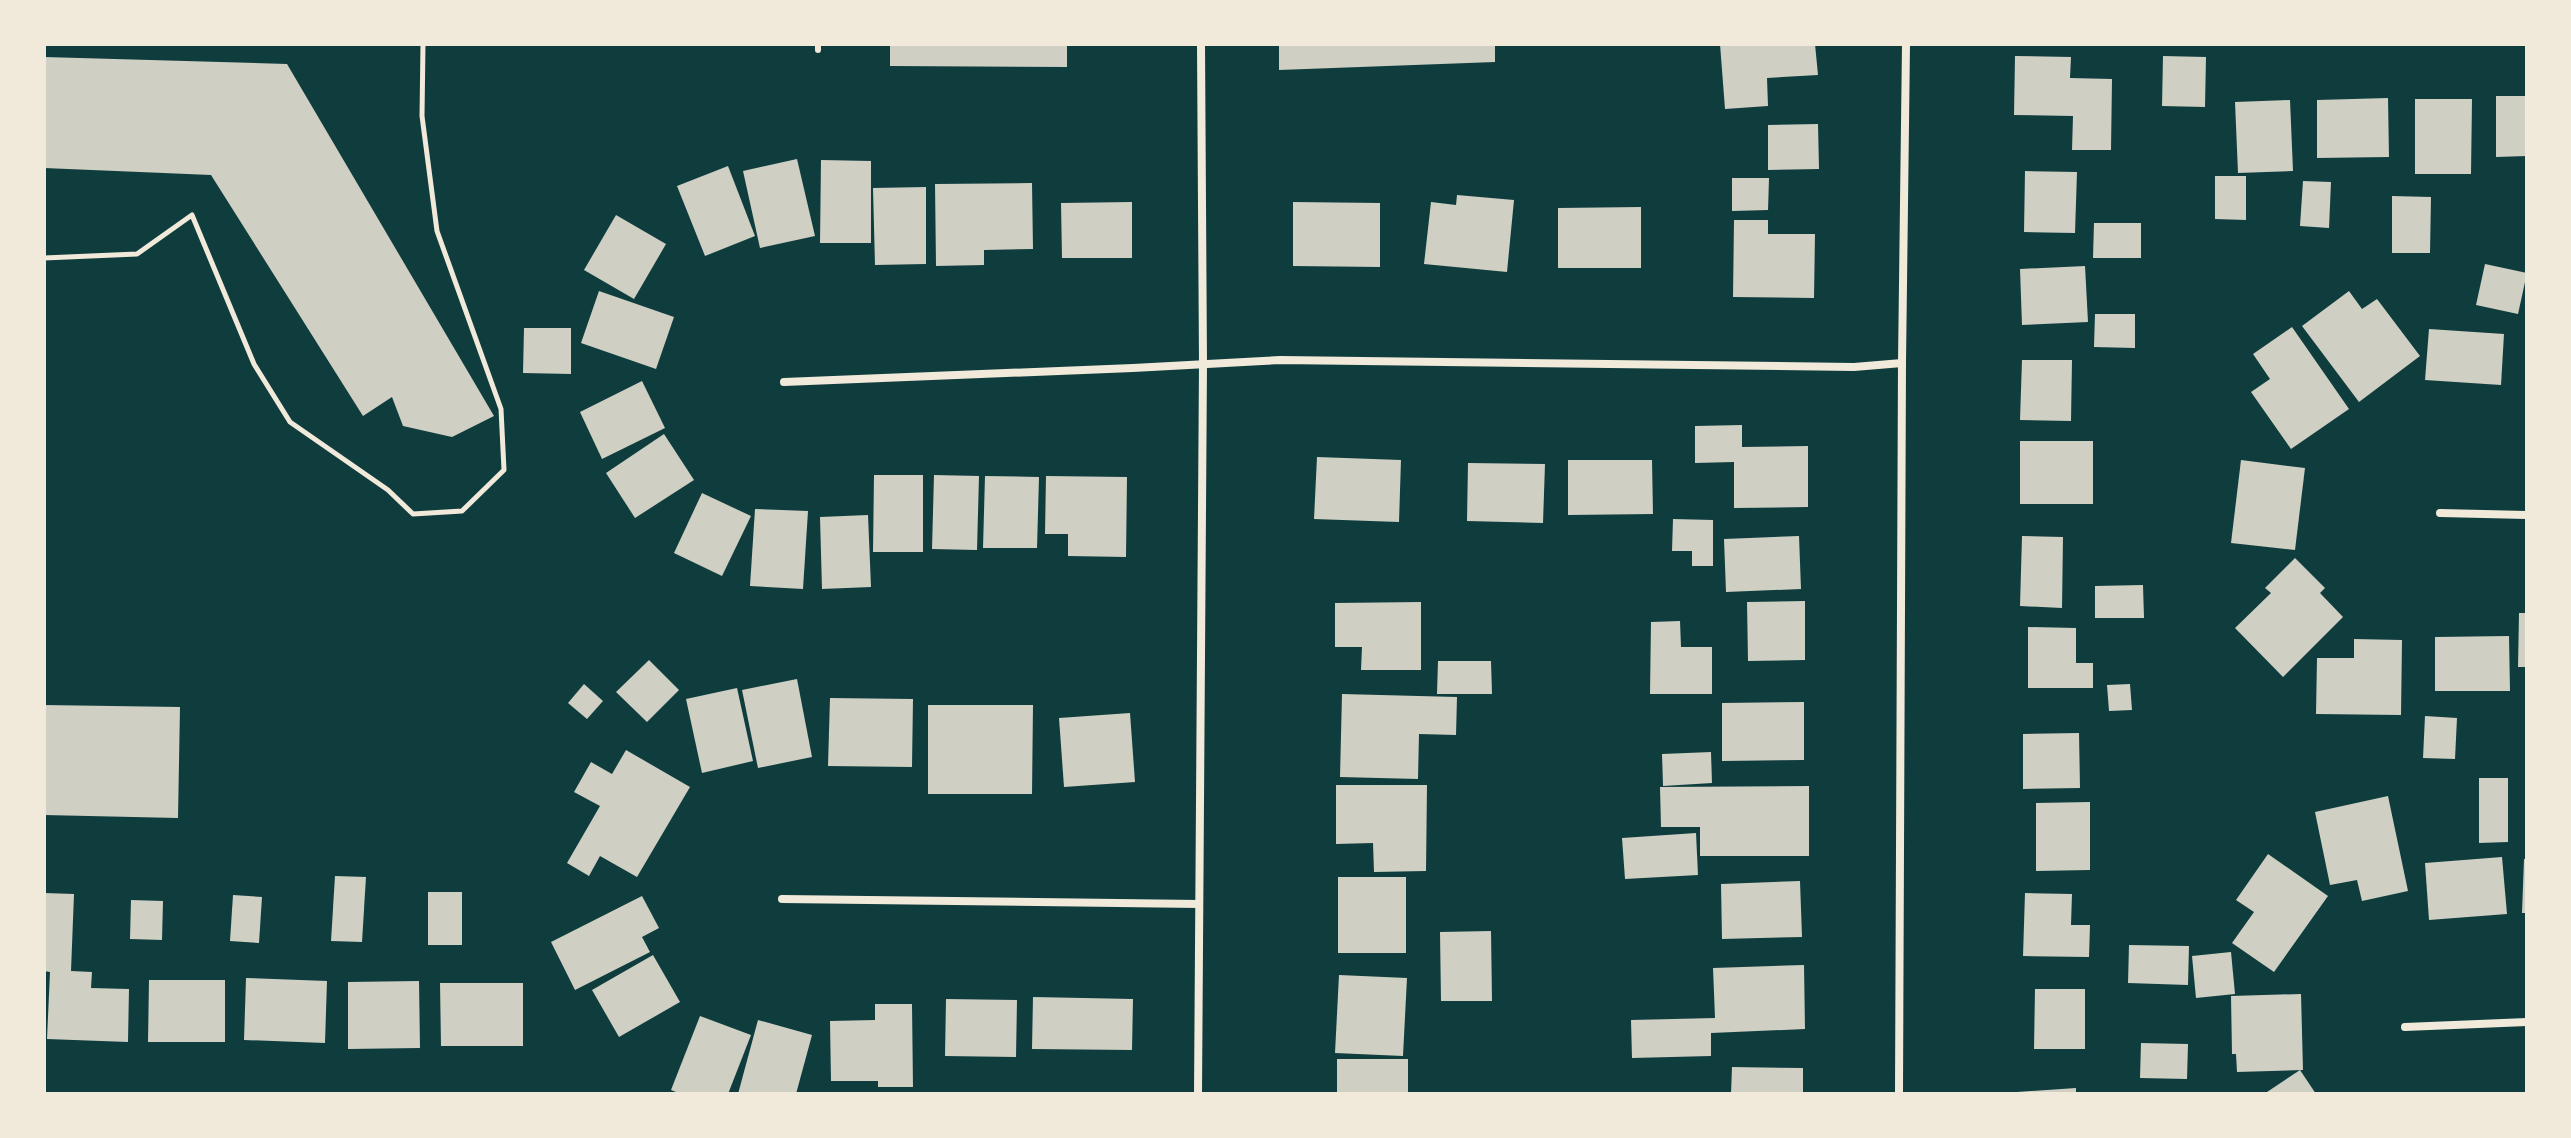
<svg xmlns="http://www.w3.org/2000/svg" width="2571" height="1138" viewBox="0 0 2571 1138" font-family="'Golos Text',sans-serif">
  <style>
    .building { fill: #cfcfc3 }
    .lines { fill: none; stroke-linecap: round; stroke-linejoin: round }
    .path { stroke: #f1e9da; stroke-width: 5 }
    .service { stroke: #f1e9da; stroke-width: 6 }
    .minor { stroke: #f1e9da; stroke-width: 8 }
  </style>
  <rect width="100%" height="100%" fill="#0f3d3e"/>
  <!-- building -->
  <g class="building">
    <polygon points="890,44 1067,44 1067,67 890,66"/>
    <polygon points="1279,44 1495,44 1495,62 1279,70"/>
    <polygon points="1720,44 1815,44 1818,75 1767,78 1768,106 1725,109"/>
    <polygon points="2015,56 2071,57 2070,78 2112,79 2111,150 2072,150 2073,116 2014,115"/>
    <polygon points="2163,56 2206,57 2205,107 2162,106"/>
    <polygon points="44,57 287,64 494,416 452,437 403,426 392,397 363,416 211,175 44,168"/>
    <polygon points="2496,96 2527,96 2527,156 2496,157"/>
    <polygon points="2388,98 2389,157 2317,158 2317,100"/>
    <polygon points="2415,99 2472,99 2471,174 2415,174"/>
    <polygon points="2290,100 2293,171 2238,173 2235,102"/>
    <polygon points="1818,124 1819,169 1768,170 1768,125"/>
    <polygon points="797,159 815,236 760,248 743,171"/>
    <polygon points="821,160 871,161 871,243 820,243"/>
    <polygon points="728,166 755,236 705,256 677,186"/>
    <polygon points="2025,171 2077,172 2075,233 2024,232"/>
    <polygon points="2215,176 2246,176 2246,220 2215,219"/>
    <polygon points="1732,178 1769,178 1768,210 1732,211"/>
    <polygon points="2303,181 2331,182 2329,228 2300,226"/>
    <polygon points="1032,183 1033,249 984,250 984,265 936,266 935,184"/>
    <polygon points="926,187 926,264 875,265 873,188"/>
    <polygon points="1457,195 1514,200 1507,272 1424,264 1431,202 1456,205"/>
    <polygon points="2392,196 2431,197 2430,253 2392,253"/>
    <polygon points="1132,202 1132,258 1062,258 1061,203"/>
    <polygon points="1293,202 1380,203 1380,267 1293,266"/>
    <polygon points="1641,207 1641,268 1558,268 1558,208"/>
    <polygon points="616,215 666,244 634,299 584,270"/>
    <polygon points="1734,220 1768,220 1768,234 1815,234 1814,298 1733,297"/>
    <polygon points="2094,223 2141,223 2141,258 2093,258"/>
    <polygon points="2485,264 2527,273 2518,314 2476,305"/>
    <polygon points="2085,266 2088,322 2022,325 2020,269"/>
    <polygon points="599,291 674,317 656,369 581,343"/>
    <polygon points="2349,291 2362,309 2377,299 2420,356 2359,402 2302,326"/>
    <polygon points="2095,314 2135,314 2135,348 2094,347"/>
    <polygon points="2292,327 2349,409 2291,449 2251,392 2270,379 2253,354"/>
    <polygon points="524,328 571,328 571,374 523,373"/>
    <polygon points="2429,329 2504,334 2501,385 2425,380"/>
    <polygon points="2022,360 2072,360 2071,421 2020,420"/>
    <polygon points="642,381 665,428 602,459 580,412"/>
    <polygon points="1742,425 1742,447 1808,446 1808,507 1734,508 1734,462 1695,463 1695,426"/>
    <polygon points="664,434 694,480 635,518 606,473"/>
    <rect x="2020" y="441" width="73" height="63"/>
    <polygon points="1317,457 1401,460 1399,522 1314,519"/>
    <polygon points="1568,460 1652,460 1653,514 1568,515"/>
    <polygon points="2241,460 2305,468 2295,550 2231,543"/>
    <polygon points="1468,463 1545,464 1543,523 1467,521"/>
    <polygon points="874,475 923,475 923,552 873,552"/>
    <polygon points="934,475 979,476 977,550 932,549"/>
    <polygon points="985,476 1039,477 1037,548 983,548"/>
    <polygon points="1046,476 1127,477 1126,557 1068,556 1068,534 1045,534"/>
    <polygon points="702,493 751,516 722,576 674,553"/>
    <polygon points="755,509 808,511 803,589 750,586"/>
    <polygon points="868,515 871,587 822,589 820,517"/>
    <polygon points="1673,519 1713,520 1713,566 1692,566 1692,551 1672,551"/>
    <polygon points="1799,536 1801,589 1726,592 1724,539"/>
    <polygon points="2022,536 2063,537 2062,608 2020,606"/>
    <polygon points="2295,558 2325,588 2320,593 2343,617 2283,677 2235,628 2271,593 2265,588"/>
    <polygon points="2143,585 2144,618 2095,618 2095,586"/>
    <polygon points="1805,601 1805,660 1748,661 1747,602"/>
    <polygon points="1421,602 1421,670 1361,670 1362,647 1335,647 1335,603"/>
    <polygon points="2519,613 2527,613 2527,667 2518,667"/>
    <polygon points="1680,621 1681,647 1712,647 1712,694 1650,694 1651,622"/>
    <polygon points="2028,627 2076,628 2076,663 2093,663 2093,688 2028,688"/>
    <polygon points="2509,636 2510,691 2435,691 2435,637"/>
    <polygon points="2354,639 2402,640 2401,715 2316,714 2317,658 2354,658"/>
    <polygon points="649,660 679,690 647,722 616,692"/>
    <polygon points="1438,661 1491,661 1492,694 1437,694"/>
    <polygon points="797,679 812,757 758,768 742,690"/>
    <polygon points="584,684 603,701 587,719 568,703"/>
    <polygon points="2130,684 2132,710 2109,711 2107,685"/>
    <polygon points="737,688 753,761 702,773 686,699"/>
    <polygon points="1342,694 1457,697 1456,735 1419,734 1418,779 1340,777"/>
    <polygon points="830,698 913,699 912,767 828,766"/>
    <polygon points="1804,702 1804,760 1722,761 1722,703"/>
    <polygon points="44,705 180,707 178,818 44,815"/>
    <polygon points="928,705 1033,705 1032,794 928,794"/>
    <polygon points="1130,713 1135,782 1064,787 1059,718"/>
    <polygon points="2425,716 2457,718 2455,759 2423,758"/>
    <polygon points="2079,733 2080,788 2023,789 2023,734"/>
    <polygon points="626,750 690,787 637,877 600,856 589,876 567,863 600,806 574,792 591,762 612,774"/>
    <polygon points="1711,752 1712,783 1663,786 1662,754"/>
    <polygon points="2479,778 2508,778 2508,842 2479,843"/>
    <polygon points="1336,785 1427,785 1426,871 1374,872 1373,843 1336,844"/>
    <polygon points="1809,786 1809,856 1700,856 1700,827 1661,827 1660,787"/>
    <polygon points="2388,796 2408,891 2362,901 2357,880 2330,885 2315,812"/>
    <polygon points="2090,802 2090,870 2036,871 2036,803"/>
    <polygon points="1696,833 1698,875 1625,879 1622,838"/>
    <polygon points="2268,854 2328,896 2274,972 2232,943 2254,912 2236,900"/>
    <polygon points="2502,857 2507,914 2429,920 2425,863"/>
    <polygon points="2524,859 2527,859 2527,913 2522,913"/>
    <polygon points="335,876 366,877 362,942 331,941"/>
    <rect x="1338" y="877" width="68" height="76"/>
    <polygon points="1800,881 1802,937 1722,939 1721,884"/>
    <rect x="428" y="892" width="34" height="53"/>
    <polygon points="44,893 74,894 71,971 92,972 91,988 129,989 128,1042 47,1039 50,972 44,971"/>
    <polygon points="2025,893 2072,894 2071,925 2090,925 2089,957 2023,956"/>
    <polygon points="233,895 262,897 259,943 230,941"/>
    <polygon points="642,896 659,928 642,937 650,952 575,990 551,942"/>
    <polygon points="131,900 163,901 162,940 130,939"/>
    <polygon points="1491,931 1492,1001 1441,1001 1440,932"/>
    <polygon points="2129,945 2189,946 2188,985 2128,983"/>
    <polygon points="2231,952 2235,994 2196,998 2192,956"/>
    <polygon points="653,955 680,1002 619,1037 592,990"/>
    <polygon points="1804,965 1805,1029 1711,1033 1711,1056 1632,1058 1631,1020 1715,1018 1713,968"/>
    <polygon points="1339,975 1407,978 1403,1056 1335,1053"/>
    <polygon points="246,978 327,981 325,1043 244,1040"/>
    <polygon points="149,980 225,980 225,1042 148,1042"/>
    <polygon points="419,981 420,1048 348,1049 348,982"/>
    <polygon points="440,983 523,983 523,1046 441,1046"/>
    <polygon points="2035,989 2085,989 2085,1049 2034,1049"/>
    <polygon points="2301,994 2303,1070 2237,1072 2236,1054 2232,1054 2231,996"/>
    <polygon points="1033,997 1133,999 1132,1050 1032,1049"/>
    <polygon points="946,999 1017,1000 1016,1057 945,1056"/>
    <polygon points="875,1004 912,1004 913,1087 878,1087 878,1081 831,1081 830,1021 875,1020"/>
    <polygon points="700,1016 751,1035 728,1094 681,1094 671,1090"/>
    <polygon points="758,1020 812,1035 796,1094 738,1094"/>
    <polygon points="2141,1043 2188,1044 2187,1079 2140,1078"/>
    <rect x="1337" y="1059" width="71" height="35"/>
    <polygon points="1732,1067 1803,1068 1803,1094 1731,1094"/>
    <polygon points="2300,1070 2316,1094 2264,1094"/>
    <polygon points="2076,1088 2076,1094 2018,1094 2017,1092"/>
  </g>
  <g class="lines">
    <!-- path -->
    <polyline class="path" points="44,258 137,254 192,215 254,364 290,422 388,490 413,514 462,511 504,470 501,409 437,231 422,116 423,44"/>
    <!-- service -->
    <polyline class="service" points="818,44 818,50"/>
    <!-- minor -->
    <g class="minor">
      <polyline points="784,382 1133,368 1280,360 1854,367 1902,363"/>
      <polyline points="2440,513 2527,515"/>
      <polyline points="782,899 1199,904"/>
      <polyline points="2405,1027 2527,1022"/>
      <polyline points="1198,1094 1203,364 1201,44"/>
      <polyline points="1899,1094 1902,363 1906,44"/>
    </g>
  </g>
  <!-- border -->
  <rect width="2571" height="1138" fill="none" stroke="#f1e9da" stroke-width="92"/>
</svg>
